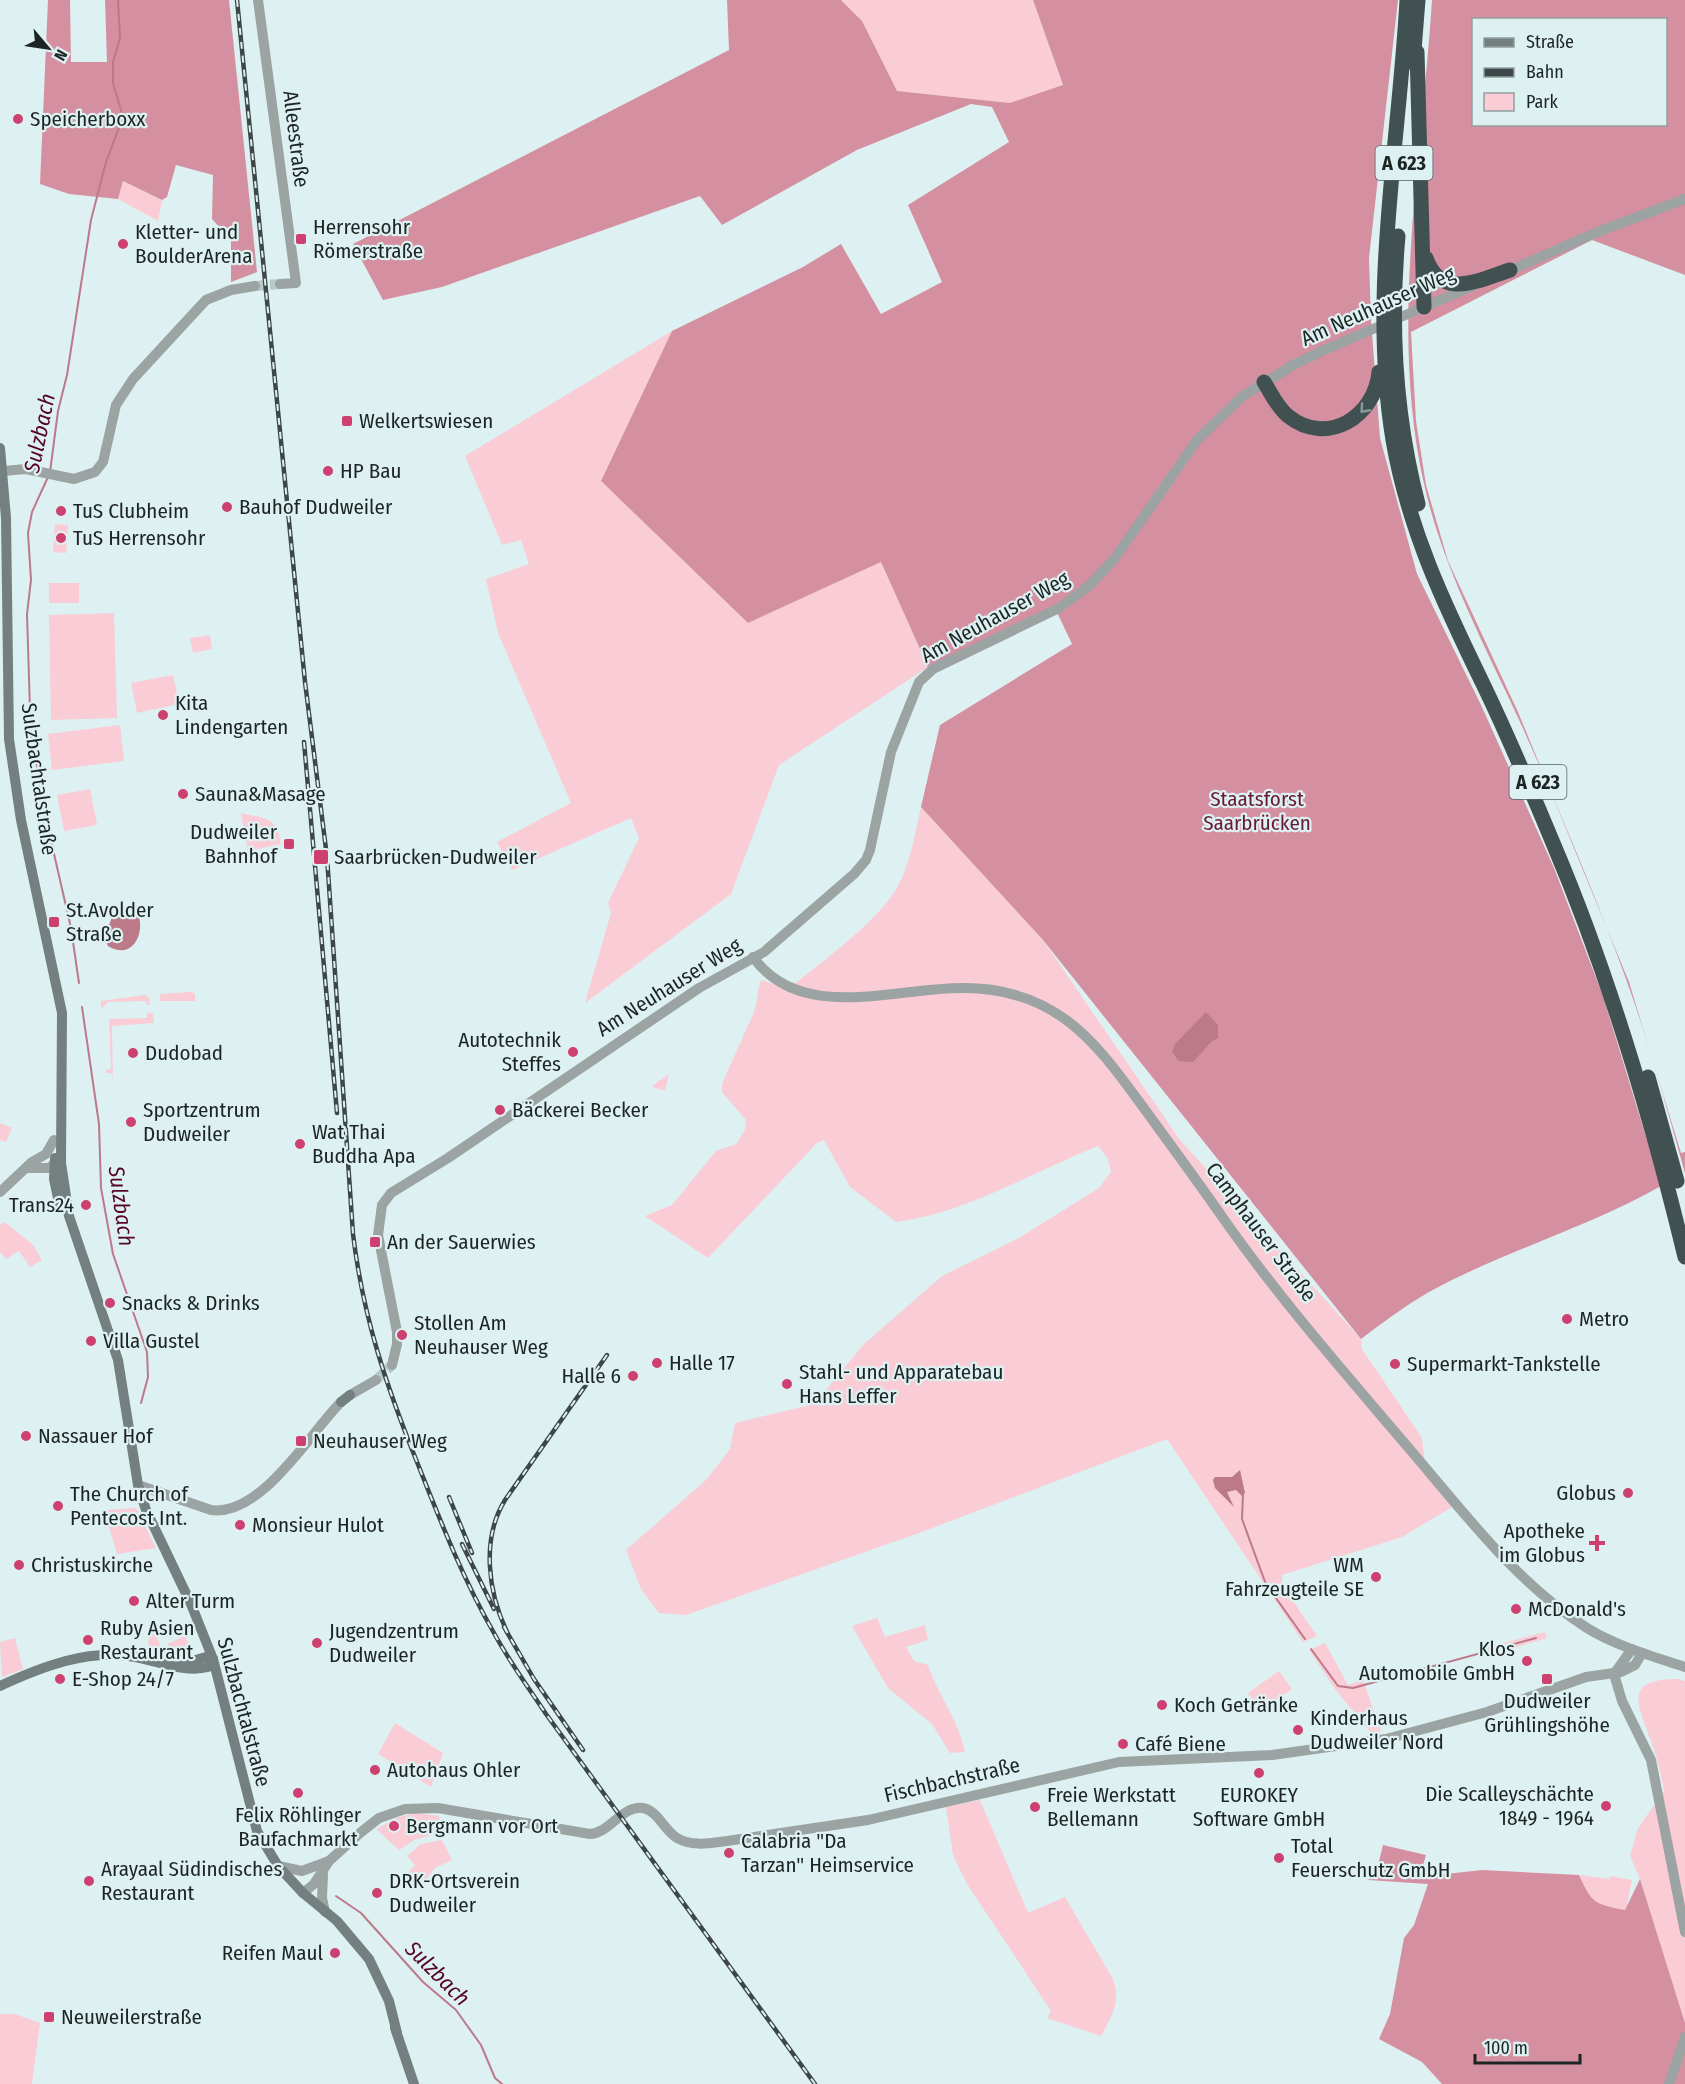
<svg xmlns="http://www.w3.org/2000/svg" width="1685" height="2084" viewBox="0 0 1685 2084" font-family="'Fira Sans Condensed',sans-serif">
  <style>
    .green { fill: #faccd6 }
    .forest { fill: #d490a0; fill-rule: evenodd }
    .water { fill: #bb7989 }
    .lines { fill: none; stroke-linecap: round; stroke-linejoin: round }
    .stream { stroke: #bb7989; stroke-width: 2 }
    .tertiary-tunnel { stroke: #b7c8c9; stroke-width: 10; stroke-dasharray: 10 5; stroke-linecap: butt }
    .tertiary { stroke: #9ba3a3; stroke-width: 10 }
    .secondary { stroke: #748080; stroke-width: 10 }
    .motorway { stroke: #415152; stroke-width: 15 }
    .rail-casing { stroke: #3e4747; stroke-width: 4.5 }
    .rail { stroke: #def1f2; stroke-width: 2; stroke-dasharray: 7; stroke-linecap: butt }
    .oneway { stroke: #88999a }
    .poi-dot { fill: #cd4070; stroke: #def1f2; stroke-width: 2 }
    .labels { text-anchor: middle; stroke-width: 4.5; stroke-linejoin: round; paint-order: stroke }
    .shield { fill: #def1f2; stroke: #576262; stroke-width: 1.5 }
    .shield-label { font-size: 20px; font-weight: bold; fill: #1d2424 }
    .poi-label { font-size: 21px; fill: #1d2424; stroke: #def1f2; text-anchor: start }
    .street-label { font-size: 21px; fill: #1d2424; stroke: #def1f2 }
    .park-label { font-size: 21px; fill: #691935; stroke: #def1f2 }
    .water-label { font-size: 22px; font-style: italic; fill: #560326; stroke: #def1f2 }
  </style>
  <rect width="100%" height="100%" fill="#def1f2"/>
  <!-- green -->
  <g class="green">
    <polygon points="841,0 1033,0 1063,86 1105,246 1010,103 897,91 862,21"/>
    <polygon points="123,181 162,200 158,221 118,199"/>
    <polygon points="672,331 601,481 748,623 881,562 928,667 779,765 731,894 585,1003 611,913 608,903 639,838 631,818 512,870 497,842 571,803 498,633 486,579 529,564 521,540 502,545 465,456"/>
    <polygon points="55,524 68,525 66,553 53,552"/>
    <rect x="49" y="583" width="30" height="20"/>
    <polygon points="114,613 117,718 51,720 49,615"/>
    <polygon points="210,635 212,649 193,653 190,638"/>
    <polygon points="173,675 179,704 137,713 131,683"/>
    <polygon points="120,725 124,761 52,770 48,734"/>
    <polygon points="90,789 97,825 64,831 57,795"/>
    <path d="M921 807 1043 940 1180 1140 1361 1339 1362 1349 1422 1438 1426 1473 1452 1507 1402 1537 1282 1575V1585L1317 1636 1303 1642 1167 1439 919 1533 686 1615 659 1613 641 1589 626 1550 707 1479 730 1449 735 1423 810 1405 820 1397 864 1344 942 1276 1019 1238 1099 1188 1111 1172 1108 1159 1098 1146C1032 1172 967 1213 896 1222L850 1187 824 1140 817 1143 708 1258 645 1216 672 1205 716 1151 736 1144 745 1130 746 1120 722 1092V1084L754 1012C758 1001 757 991 761 980L788 989C820 963 881 920 899 884 911 860 915 833 921 807Z"/>
    <path d="M241 813C266 819 277 816 281 844L248 851Z"/>
    <polygon points="192,992 195,994 195,1001 160,1001 160,994"/>
    <polygon points="145,995 149,998 150,1005 147,1005 146,1001 108,1002 101,1009 101,1001"/>
    <polygon points="147,1012 153,1014 154,1023 112,1026 113,1081 112,1073 106,1073 106,1070 111,1069 109,1019 147,1018"/>
    <polygon points="669,1074 665,1091 653,1087 653,1085"/>
    <polygon points="0,1123 12,1128 6,1142 0,1140"/>
    <polygon points="5,1222 33,1245 42,1260 30,1267 19,1251 6,1259 0,1252 0,1225"/>
    <polygon points="136,1508 156,1548 117,1554 104,1510"/>
    <path d="M877 1618 885 1637 925 1625 928 1640 906 1647 914 1661 928 1665C939 1698 957 1716 965 1752L950 1753 932 1724 888 1688 852 1626Z"/>
    <polygon points="1545,1632 1547,1638 1483,1657 1481,1649"/>
    <polygon points="155,1633 163,1651 148,1650 149,1636"/>
    <polygon points="185,1636 190,1646 172,1654 167,1644"/>
    <polygon points="15,1638 23,1669 2,1677 0,1642"/>
    <polygon points="1325,1643 1348,1685 1363,1680 1381,1732 1372,1734 1335,1689 1309,1650"/>
    <polygon points="1279,1671 1292,1689 1261,1711 1248,1693"/>
    <path d="M1679 1679 1685 1681V2023L1640 1879 1630 1856 1638 1828 1664 1791C1661 1774 1657 1757 1651 1741 1637 1703 1623 1679 1679 1679Z"/>
    <polygon points="395,1723 443,1753 431,1787 378,1754"/>
    <path d="M980 1800 1028 1913 1065 1897 1113 1979C1121 2002 1112 2016 1101 2036L1047 2018 1051 2011 967 1884 953 1855 946 1807Z"/>
    <polygon points="417,1813 439,1816 442,1832 414,1840 399,1850 376,1829 399,1817"/>
    <polygon points="442,1840 452,1860 435,1868 417,1891 403,1877 415,1865 407,1856 421,1844"/>
    <path d="M1579 1875 1609 1879 1610 1876 1632 1880 1626 1910C1595 1904 1592 1904 1579 1875Z"/>
    <polygon points="0,2014 15,2014 40,2023 32,2084 0,2084"/>
  </g>
  <!-- forest -->
  <g class="forest">
    <polygon points="48,0 70,0 71,62 107,62 105,0 229,0 257,272 231,282 231,240 212,219 213,175 176,165 167,197 162,200 123,181 118,199 69,194 40,184"/>
    <path d="M727 0H841L862 21 897 91 1010 103 1063 85 1033 0H1398L1369 258 1371 320 1380 438 1417 574 1482 707 1554 868 1603 996 1661 1186C1587 1228 1504 1251 1429 1292 1405 1306 1383 1322 1361 1339L1043 940 921 807 940 725 1072 644 1054 606 928 667 881 562 748 623 601 481 672 331 803 267 841 244 881 314 942 282 908 205 1009 142 992 107 971 104 857 150 722 225 700 196 442 287 383 300 353 244 729 50Z"/>
    <path d="M1432 0H1685V275L1592 240 1411 332 1416 421 1426 485 1448 561 1518 712 1629 982 1681 1153 1685 1152V1173C1667 1109 1649 1042 1626 979 1598 902 1566 826 1533 751 1495 663 1445 578 1424 484 1389 329 1422 157 1432 0ZM1474 20H1666V124H1474Z"/>
    <path d="M1383 1845 1426 1855 1421 1872 1437 1875 1482 1870 1579 1875C1592 1904 1595 1904 1625 1910L1640 1879 1685 2023V2084H1442L1422 2062 1379 2039 1390 2014 1404 1938 1414 1925 1428 1884 1368 1880 1376 1873Z"/>
  </g>
  <!-- water -->
  <g class="water">
    <path d="M120 905 133 907C149 921 137 964 108 946L104 938 114 912Z"/>
    <polygon points="1206,1012 1218,1025 1218,1038 1211,1042 1193,1062 1179,1061 1172,1052 1175,1044"/>
    <polygon points="1240,1470 1245,1493 1242,1496 1236,1490 1227,1492 1234,1507 1215,1488 1213,1480 1215,1477 1232,1477"/>
  </g>
  <g class="lines">
    <!-- stream -->
    <g class="stream">
      <polyline points="50,472 58,411 67,375 91,220 106,162 123,117 113,83 113,62 120,38 118,0"/>
      <polyline points="48,477 32,512 28,533 31,580 27,614 31,742 39,774 39,800 46,819 71,928 79,983"/>
      <polyline points="82,1007 99,1124 101,1188 113,1254 147,1352 148,1377 141,1403"/>
      <polyline points="1243,1494 1242,1519 1261,1571 1266,1584 1305,1639"/>
      <polyline points="1311,1649 1338,1686 1353,1688 1536,1638"/>
      <polyline points="336,1896 361,1913 423,1982 456,2010 481,2045 495,2078 502,2084"/>
    </g>
    <!-- tertiary-tunnel -->
    <g class="tertiary-tunnel">
      <polyline points="255,286 280,284"/>
      <polyline points="376,1380 392,1365"/>
    </g>
    <!-- tertiary -->
    <g class="tertiary">
      <polyline points="258,0 296,283 280,284"/>
      <polyline points="1504,273 1595,233 1685,199"/>
      <polyline points="3,471 26,469 74,479 95,472 103,462 116,405 133,379 206,300 231,290 255,286"/>
      <path d="M753 957C801 1024 896 987 964 988 1002 988 1039 999 1069 1022 1100 1046 1123 1080 1146 1111 1172 1147 1198 1182 1223 1218 1279 1298 1344 1372 1407 1446 1462 1510 1515 1582 1587 1628 1616 1646 1652 1656 1685 1667"/>
      <polyline points="27,1168 49,1168 59,1160"/>
      <polyline points="0,1192 32,1162 46,1154 54,1140"/>
      <polyline points="392,1365 397,1344 397,1332 378,1235 382,1205 391,1193 448,1158 699,988 764,952 854,874 866,860 870,850 891,752 919,682 933,669 1059,608 1089,586 1115,558 1197,440 1243,396 1293,365 1324,350 1473,286"/>
      <polyline points="350,1395 376,1380"/>
      <path d="M138 1485 211 1510C261 1517 310 1433 341 1402"/>
      <polyline points="1614,1674 1622,1701 1651,1760 1685,1932"/>
      <polyline points="1614,1674 1632,1649"/>
      <polyline points="278,1866 302,1871 329,1861"/>
      <polyline points="323,1874 322,1898 325,1912"/>
      <path d="M303 1893 314 1884 329 1861 360 1833 379 1818 405 1809 438 1808 590 1834C610 1833 622 1805 643 1808 657 1810 665 1831 677 1838 692 1847 711 1843 727 1841L868 1820 1119 1762 1272 1755 1386 1739 1487 1712 1586 1677 1621 1672 1635 1665 1642 1653"/>
      <polyline points="1669,2084 1685,2037"/>
    </g>
    <!-- secondary -->
    <g class="secondary">
      <polyline points="0,448 6,518 9,739 21,820 62,1013 61,1163 69,1216 118,1360 138,1485 146,1510 191,1604 213,1659 257,1831 278,1866 303,1893 337,1921 369,1959 389,2001 397,2033"/>
      <polyline points="55,1158 54,1179 60,1208"/>
      <polyline points="341,1402 350,1395"/>
      <polyline points="181,1664 206,1657 213,1659"/>
      <path d="M0 1686C41 1667 89 1648 135 1657 158 1661 185 1673 208 1667L213 1659"/>
      <polyline points="395,2028 414,2084"/>
    </g>
    <!-- motorway -->
    <g class="motorway">
      <path d="M1407 0C1399 146 1369 294 1393 440 1408 529 1445 606 1484 686 1509 738 1531 790 1553 843 1610 977 1651 1116 1685 1257"/>
      <polyline points="1417,52 1424,307"/>
      <polyline points="1413,63 1418,0"/>
      <path d="M1398 236C1390 326 1395 416 1418 504"/>
      <path d="M1426 258C1441 301 1479 280 1510 270"/>
      <path d="M1264 382C1271 393 1277 407 1288 416 1327 447 1375 417 1379 372"/>
      <polyline points="1648,1077 1677,1181"/>
    </g>
    <defs>
      <g id="rail">
        <path d="M237 0 305 682 327 857 353 1234C363 1317 386 1385 417 1462 440 1520 463 1579 494 1633 509 1661 528 1687 546 1714L815 2084"/>
        <polyline points="304,742 337,1113"/>
        <polyline points="449,1497 472,1553"/>
        <polyline points="462,1544 494,1609"/>
        <polyline points="504,1627 534,1679 583,1750"/>
        <path d="M507 1632C488 1592 481 1539 505 1500L607 1355"/>
      </g>
    </defs>
    <!-- rail casing -->
    <use href="#rail" class="rail-casing"/>
    <!-- rail -->
    <use href="#rail" class="rail"/>
  </g>
  <!-- one-way arrows -->
  <defs><path id="oneway-chevron" d="M-2-3.5L2.5 0L-2 3.5" fill="none" stroke-width="1.6" stroke-linecap="round" stroke-linejoin="round" transform="scale(1.5)"/></defs>
  <use class="oneway" href="#oneway-chevron" transform="translate(1364 409) rotate(132)"/>
  <!-- markers -->
  <g class="poi-dot">
    <circle cx="18" cy="119" r="6"/>
    <rect x="295" y="233" width="12" height="12" rx="3"/>
    <circle cx="123" cy="244" r="6"/>
    <rect x="341" y="415" width="12" height="12" rx="3"/>
    <circle cx="328" cy="471" r="6"/>
    <circle cx="227" cy="507" r="6"/>
    <circle cx="61" cy="511" r="6"/>
    <circle cx="61" cy="538" r="6"/>
    <circle cx="163" cy="715" r="6"/>
    <circle cx="183" cy="794" r="6"/>
    <rect x="283" y="838" width="12" height="12" rx="3"/>
    <rect x="313" y="849" width="16" height="16" rx="3"/>
    <rect x="48" y="916" width="12" height="12" rx="3"/>
    <circle cx="573" cy="1052" r="6"/>
    <circle cx="133" cy="1053" r="6"/>
    <circle cx="500" cy="1110" r="6"/>
    <circle cx="131" cy="1122" r="6"/>
    <circle cx="300" cy="1144" r="6"/>
    <circle cx="86" cy="1205" r="6"/>
    <rect x="369" y="1236" width="12" height="12" rx="3"/>
    <circle cx="110" cy="1303" r="6"/>
    <circle cx="1567" cy="1319" r="6"/>
    <circle cx="402" cy="1335" r="6"/>
    <circle cx="91" cy="1341" r="6"/>
    <circle cx="657" cy="1363" r="6"/>
    <circle cx="1395" cy="1364" r="6"/>
    <circle cx="633" cy="1376" r="6"/>
    <circle cx="787" cy="1384" r="6"/>
    <circle cx="26" cy="1436" r="6"/>
    <rect x="295" y="1435" width="12" height="12" rx="3"/>
    <circle cx="1628" cy="1493" r="6"/>
    <circle cx="58" cy="1506" r="6"/>
    <circle cx="240" cy="1525" r="6"/>
    <path d="M1594 1534h6v6h6v6h-6v6h-6v-6h-6v-6h6z"/>
    <circle cx="19" cy="1565" r="6"/>
    <circle cx="1376" cy="1577" r="6"/>
    <circle cx="134" cy="1601" r="6"/>
    <circle cx="1516" cy="1609" r="6"/>
    <circle cx="88" cy="1640" r="6"/>
    <circle cx="317" cy="1643" r="6"/>
    <circle cx="1527" cy="1661" r="6"/>
    <circle cx="60" cy="1679" r="6"/>
    <rect x="1541" y="1673" width="12" height="12" rx="3"/>
    <circle cx="1162" cy="1705" r="6"/>
    <circle cx="1298" cy="1730" r="6"/>
    <circle cx="1123" cy="1744" r="6"/>
    <circle cx="375" cy="1770" r="6"/>
    <circle cx="1259" cy="1773" r="6"/>
    <circle cx="298" cy="1793" r="6"/>
    <circle cx="1606" cy="1806" r="6"/>
    <circle cx="1035" cy="1807" r="6"/>
    <circle cx="394" cy="1826" r="6"/>
    <circle cx="729" cy="1853" r="6"/>
    <circle cx="1279" cy="1858" r="6"/>
    <circle cx="89" cy="1881" r="6"/>
    <circle cx="377" cy="1893" r="6"/>
    <circle cx="335" cy="1953" r="6"/>
    <rect x="43" y="2011" width="12" height="12" rx="3"/>
  </g>
  <g class="labels">
    <!-- shield labels -->
    <g class="shield">
      <rect x="1375.5" y="146" width="57" height="34" rx="4.5"/>
      <rect x="1509.5" y="765" width="57" height="34" rx="4.5"/>
    </g>
    <g class="shield-label">
      <text x="1404" y="170">A 623</text>
      <text x="1538" y="789">A 623</text>
    </g>
    <!-- poi labels -->
    <g class="poi-label">
      <text x="30" y="126">Speicherboxx</text>
      <text x="313" y="234">Herrensohr<tspan x="313" dy="24">Römerstraße</tspan></text>
      <text x="135" y="239">Kletter- und<tspan x="135" dy="24">BoulderArena</tspan></text>
      <text x="359" y="428">Welkertswiesen</text>
      <text x="340" y="478">HP Bau</text>
      <text x="239" y="514">Bauhof Dudweiler</text>
      <text x="73" y="518">TuS Clubheim</text>
      <text x="73" y="545">TuS Herrensohr</text>
      <text x="175" y="710">Kita<tspan x="175" dy="24">Lindengarten</tspan></text>
      <text x="195" y="801">Sauna&amp;Masage</text>
      <text x="277" y="839" text-anchor="end">Dudweiler<tspan x="277" dy="24">Bahnhof</tspan></text>
      <text x="334" y="864">Saarbrücken-Dudweiler</text>
      <text x="66" y="917">St.Avolder<tspan x="66" dy="24">Straße</tspan></text>
      <text x="561" y="1047" text-anchor="end">Autotechnik<tspan x="561" dy="24">Steffes</tspan></text>
      <text x="145" y="1060">Dudobad</text>
      <text x="143" y="1117">Sportzentrum<tspan x="143" dy="24">Dudweiler</tspan></text>
      <text x="512" y="1117">Bäckerei Becker</text>
      <text x="312" y="1139">Wat Thai<tspan x="312" dy="24">Buddha Apa</tspan></text>
      <text x="74" y="1212" text-anchor="end">Trans24</text>
      <text x="387" y="1249">An der Sauerwies</text>
      <text x="122" y="1310">Snacks &amp; Drinks</text>
      <text x="1579" y="1326">Metro</text>
      <text x="414" y="1330">Stollen Am<tspan x="414" dy="24">Neuhauser Weg</tspan></text>
      <text x="103" y="1348">Villa Gustel</text>
      <text x="669" y="1370">Halle 17</text>
      <text x="1407" y="1371">Supermarkt-Tankstelle</text>
      <text x="799" y="1379">Stahl- und Apparatebau<tspan x="799" dy="24">Hans Leffer</tspan></text>
      <text x="621" y="1383" text-anchor="end">Halle 6</text>
      <text x="38" y="1443">Nassauer Hof</text>
      <text x="313" y="1448">Neuhauser Weg</text>
      <text x="1616" y="1500" text-anchor="end">Globus</text>
      <text x="70" y="1501">The Church of<tspan x="70" dy="24">Pentecost Int.</tspan></text>
      <text x="252" y="1532">Monsieur Hulot</text>
      <text x="1585" y="1538" text-anchor="end">Apotheke<tspan x="1585" dy="24">im Globus</tspan></text>
      <text x="31" y="1572">Christuskirche</text>
      <text x="1364" y="1572" text-anchor="end">WM<tspan x="1364" dy="24">Fahrzeugteile SE</tspan></text>
      <text x="146" y="1608">Alter Turm</text>
      <text x="1528" y="1616">McDonald's</text>
      <text x="100" y="1635">Ruby Asien<tspan x="100" dy="24">Restaurant</tspan></text>
      <text x="329" y="1638">Jugendzentrum<tspan x="329" dy="24">Dudweiler</tspan></text>
      <text x="1515" y="1656" text-anchor="end">Klos<tspan x="1515" dy="24">Automobile GmbH</tspan></text>
      <text x="72" y="1686">E-Shop 24/7</text>
      <text x="1547" y="1708" text-anchor="middle">Dudweiler<tspan x="1547" dy="24">Grühlingshöhe</tspan></text>
      <text x="1174" y="1712">Koch Getränke</text>
      <text x="1310" y="1725">Kinderhaus<tspan x="1310" dy="24">Dudweiler Nord</tspan></text>
      <text x="1135" y="1751">Café Biene</text>
      <text x="387" y="1777">Autohaus Ohler</text>
      <text x="1594" y="1801" text-anchor="end">Die Scalleyschächte<tspan x="1594" dy="24">1849 - 1964</tspan></text>
      <text x="1047" y="1802">Freie Werkstatt<tspan x="1047" dy="24">Bellemann</tspan></text>
      <text x="1259" y="1802" text-anchor="middle">EUROKEY<tspan x="1259" dy="24">Software GmbH</tspan></text>
      <text x="298" y="1822" text-anchor="middle">Felix Röhlinger<tspan x="298" dy="24">Baufachmarkt</tspan></text>
      <text x="406" y="1833">Bergmann vor Ort</text>
      <text x="741" y="1848">Calabria "Da<tspan x="741" dy="24">Tarzan" Heimservice</tspan></text>
      <text x="1291" y="1853">Total<tspan x="1291" dy="24">Feuerschutz GmbH</tspan></text>
      <text x="101" y="1876">Arayaal Südindisches<tspan x="101" dy="24">Restaurant</tspan></text>
      <text x="389" y="1888">DRK-Ortsverein<tspan x="389" dy="24">Dudweiler</tspan></text>
      <text x="323" y="1960" text-anchor="end">Reifen Maul</text>
      <text x="61" y="2024">Neuweilerstraße</text>
    </g>
    <!-- street labels -->
    <g class="street-label">
      <text transform="translate(296 139) rotate(83)" y="7">Alleestraße</text>
      <text transform="translate(1378 306) rotate(-24)" y="7">Am Neuhauser Weg</text>
      <text transform="translate(995 617) rotate(-29)" y="7">Am Neuhauser Weg</text>
      <text transform="translate(39 779) rotate(82)" y="7">Sulzbachtalstraße</text>
      <text transform="translate(669 987) rotate(-32)" y="7">Am Neuhauser Weg</text>
      <text transform="translate(1261 1232) rotate(53)" y="7">Camphauser Straße</text>
      <text transform="translate(244 1712) rotate(75)" y="7">Sulzbachtalstraße</text>
      <text transform="translate(952 1780) rotate(-13)" y="7">Fischbachstraße</text>
    </g>
    <!-- park labels -->
    <g class="park-label">
      <text x="1257" y="806">Staatsforst<tspan x="1257" dy="24">Saarbrücken</tspan></text>
    </g>
    <!-- water labels -->
    <g class="water-label">
      <text transform="translate(39 433) rotate(-78)" y="8">Sulzbach</text>
      <text transform="translate(122 1206) rotate(82)" y="8">Sulzbach</text>
      <text transform="translate(438 1973) rotate(45)" y="8">Sulzbach</text>
    </g>
  </g>
  <!-- legend -->
  <rect x="1472" y="18" width="195" height="108" fill="#def1f2" stroke="#919fa0" stroke-width="1.5"/>
  <rect x="1484" y="38" width="30" height="9" fill="#748080" stroke="#919fa0" stroke-width="1.5"/>
  <text x="1526" y="48" font-size="18" fill="#1d2424">Straße</text>
  <rect x="1484" y="68" width="30" height="9" fill="#3e4747" stroke="#919fa0" stroke-width="1.5"/>
  <text x="1526" y="78" font-size="18" fill="#1d2424">Bahn</text>
  <rect x="1484" y="93" width="30" height="18" fill="#faccd6" stroke="#919fa0" stroke-width="1.5"/>
  <text x="1526" y="108" font-size="18" fill="#1d2424">Park</text>
  <!-- north arrow -->
  <g transform="translate(48 48) rotate(119)" stroke="#def1f2" stroke-width="4.5" paint-order="stroke">
  <path d="M0-4.5L10 22L0 15L-10 22Z" fill="#1d2424"/>
  <text y="-9" font-size="16" font-weight="bold" text-anchor="middle" fill="#1d2424">N</text>
  </g>
  <!-- scale -->
  <path d="M1475 2054v9h105v-9" fill="none" stroke="#1d2424" stroke-width="3"/>
  <text x="1484" y="2054" font-size="18" fill="#1d2424" stroke="#def1f2" stroke-width="4.5" paint-order="stroke">100 m</text>
</svg>
